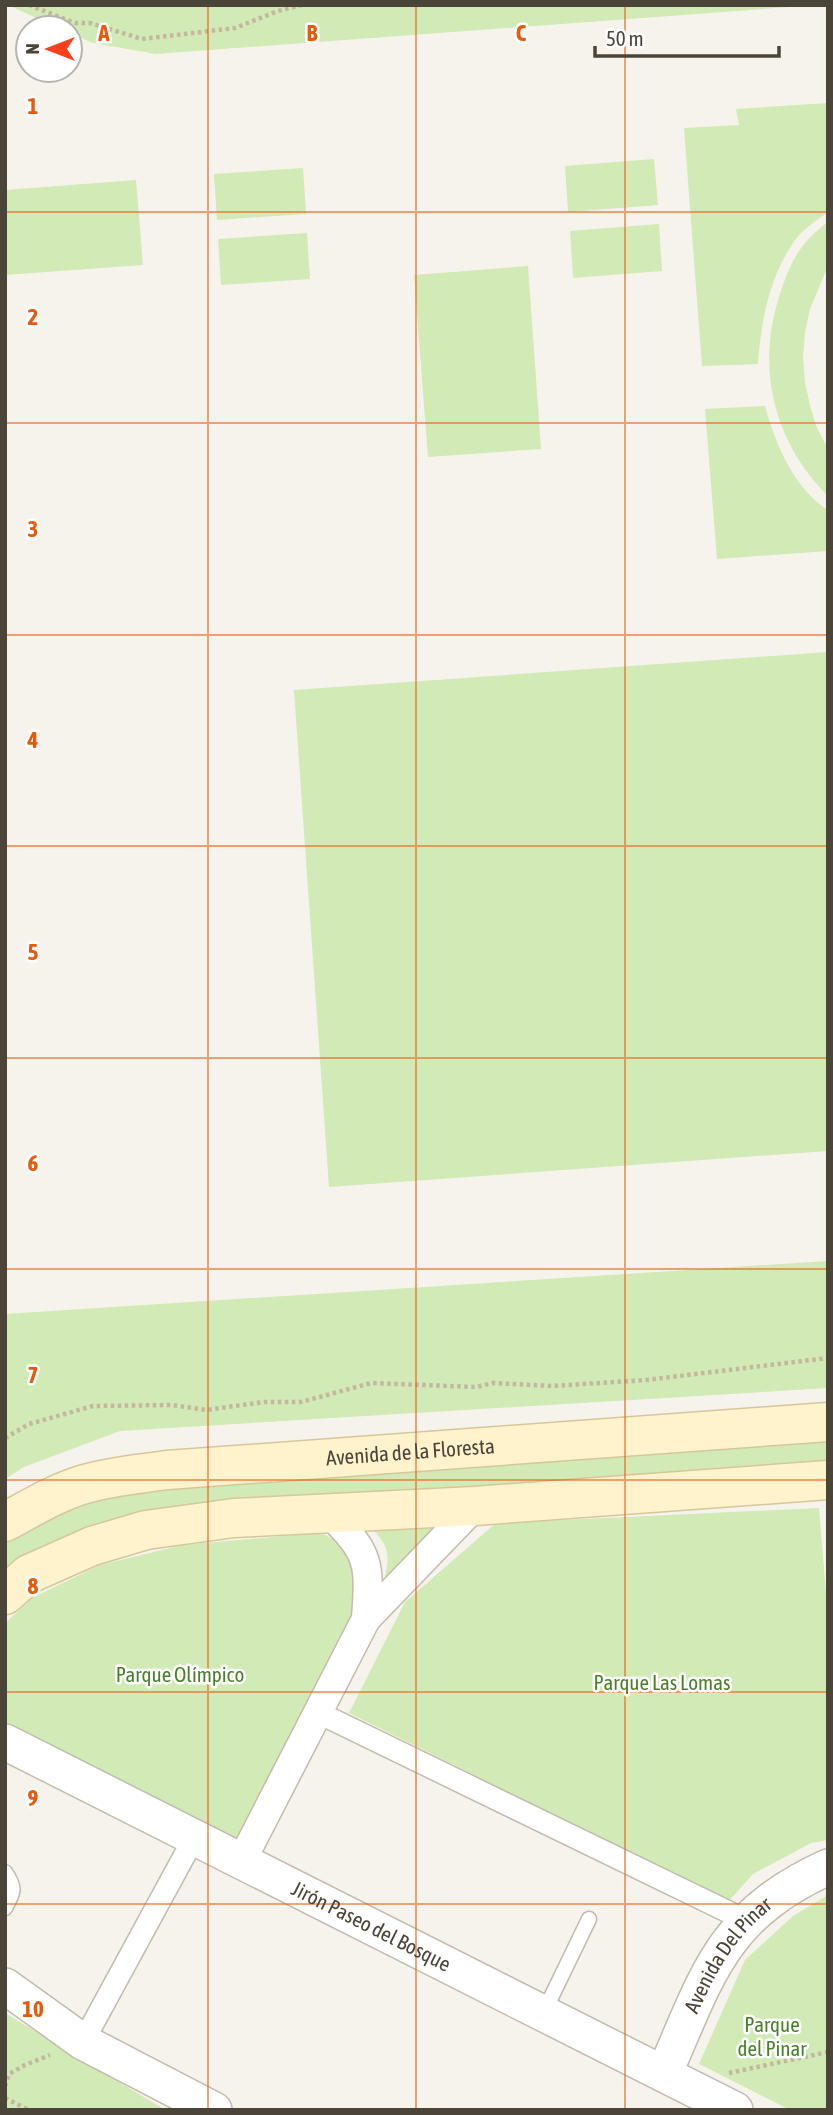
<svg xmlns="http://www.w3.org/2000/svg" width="833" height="2115" viewBox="0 0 833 2115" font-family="'Asap Condensed',sans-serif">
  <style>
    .green { fill: #d2eab5 }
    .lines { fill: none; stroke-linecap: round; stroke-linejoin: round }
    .service-casing { stroke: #c2bbae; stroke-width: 17 }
    .pedestrian-casing { stroke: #c2bbae; stroke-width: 24 }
    .minor-casing { stroke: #c2bbae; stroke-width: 31 }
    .tertiary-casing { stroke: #c2bbae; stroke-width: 38 }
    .secondary-casing { stroke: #d6c79b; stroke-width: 41 }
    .path { stroke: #c4b79f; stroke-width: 4.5; stroke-dasharray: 3.5 3.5; stroke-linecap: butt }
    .service { stroke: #fff; stroke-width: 14 }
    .pedestrian { stroke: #fff; stroke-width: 21 }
    .minor { stroke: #fff; stroke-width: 28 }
    .tertiary { stroke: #fff; stroke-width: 35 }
    .secondary { stroke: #fff3cd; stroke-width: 38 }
    .grid { fill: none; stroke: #e8590c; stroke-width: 2; stroke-opacity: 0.55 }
    .labels { text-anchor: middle; stroke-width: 5; stroke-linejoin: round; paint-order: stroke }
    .street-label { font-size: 21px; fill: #4b4439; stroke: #fff }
    .park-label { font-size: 21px; fill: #4a7f2a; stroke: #fff }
    .grid-label { font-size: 23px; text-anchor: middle; font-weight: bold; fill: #e8590c; stroke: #fff; stroke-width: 5; stroke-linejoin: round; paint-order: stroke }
  </style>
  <rect width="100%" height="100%" fill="#f6f3ec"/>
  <!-- green -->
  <g class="green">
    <polygon points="8,5 817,5 156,54 93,43 70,33 70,28 58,28"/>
    <path d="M828 103V212C817 220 803 229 795 240 769 277 761 321 758 364L702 366 684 128 739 125 736 109Z"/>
    <polygon points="654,159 658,205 568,212 565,166"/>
    <polygon points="303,168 306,214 217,220 214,174"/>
    <polygon points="136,180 143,265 5,275 5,190"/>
    <path d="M828 222V266L810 309 805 332 803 357 805 382 810 406 817 428 828 449V496C774 443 756 369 779 297 790 263 799 243 828 222Z"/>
    <polygon points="659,224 662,271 573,278 570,231"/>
    <polygon points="307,233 310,279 221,285 218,239"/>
    <polygon points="528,266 541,449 428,457 414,275"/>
    <path d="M765 406C775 443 794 489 828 510V551L717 559 705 409Z"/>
    <polygon points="828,652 828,1151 329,1187 294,690"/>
    <polygon points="828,1261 828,1388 120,1431 24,1467 5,1479 5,1314"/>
    <polygon points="828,1439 828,1469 215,1507 5,1584 5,1541 28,1523 119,1489"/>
    <polygon points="819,1508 828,1617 828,1840 811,1843 753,1874 729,1901 349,1713 405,1602 496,1523"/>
    <path d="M448 1519 381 1594C389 1558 395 1549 365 1522Z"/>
    <path d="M319 1533C359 1545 360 1572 359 1610L235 1844 5 1726V1623L34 1597 100 1565 183 1545Z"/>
    <polygon points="828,1895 828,2110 790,2110 699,2064 745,1960 793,1916"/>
    <polygon points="5,2013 162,2108 165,2110 5,2110"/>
  </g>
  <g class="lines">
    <defs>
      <g id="service">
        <path d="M5 1872C16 1888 14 1892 5 1908"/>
        <polyline points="544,2012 589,1919"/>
      </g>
      <g id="pedestrian">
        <polyline points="319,1713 745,1920"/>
        <polyline points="83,2042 194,1838"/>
      </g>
      <g id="minor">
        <path d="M330 1514C370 1554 370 1563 366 1619"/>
        <polyline points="241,1862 366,1619 475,1506"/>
      </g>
      <g id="tertiary">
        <path id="s1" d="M5 1742 735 2110"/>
        <polyline points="5,1986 83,2042 214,2110"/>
        <path id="s2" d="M664 2074C708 1974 721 1916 828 1867"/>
      </g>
      <g id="secondary">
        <path id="s3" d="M5 1522C31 1508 57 1492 85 1484 112 1476 140 1474 167 1470L828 1422"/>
        <polyline points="5,1595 29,1574 92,1546 146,1530 234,1518 475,1506 828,1480"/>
      </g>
    </defs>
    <!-- service casing -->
    <use href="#service" class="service-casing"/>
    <!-- pedestrian casing -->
    <use href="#pedestrian" class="pedestrian-casing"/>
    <!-- minor casing -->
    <use href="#minor" class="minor-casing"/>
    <!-- tertiary casing -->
    <use href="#tertiary" class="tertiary-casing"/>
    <!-- secondary casing -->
    <use href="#secondary" class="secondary-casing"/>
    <!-- path -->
    <g class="path">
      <polyline points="29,5 75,23 90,23 142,39 235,28 278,11 302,5"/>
      <polyline points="5,1438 29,1424 93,1406 172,1405 206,1410 264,1402 301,1402 371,1383 476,1387 493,1383 552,1386 646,1380 828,1358"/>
      <polyline points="729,2073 828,2052"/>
      <polyline points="5,2086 9,2074 25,2065 50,2055"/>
      <polyline points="5,2098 29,2110"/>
    </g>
    <!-- service -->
    <use href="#service" class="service"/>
    <!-- pedestrian -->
    <use href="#pedestrian" class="pedestrian"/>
    <!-- minor -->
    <use href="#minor" class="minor"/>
    <!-- tertiary -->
    <use href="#tertiary" class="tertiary"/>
    <!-- secondary -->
    <use href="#secondary" class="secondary"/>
  </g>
  <!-- grid -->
  <path class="grid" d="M208 5V2110M416 5V2110M625 5V2110M5 212H828M5 423H828M5 635H828M5 846H828M5 1058H828M5 1269H828M5 1480H828M5 1692H828M5 1904H828"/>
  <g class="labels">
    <!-- street labels -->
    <g class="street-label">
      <text dy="7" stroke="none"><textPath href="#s3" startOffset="416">Avenida de la Floresta</textPath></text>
      <text dy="7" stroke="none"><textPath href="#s1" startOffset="410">Jirón Paseo del Bosque</textPath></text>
      <text dy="7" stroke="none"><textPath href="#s2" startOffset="136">Avenida Del Pinar</textPath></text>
    </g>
    <!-- park labels -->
    <g class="park-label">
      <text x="180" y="1682">Parque Olímpico</text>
      <text x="662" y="1690">Parque Las Lomas</text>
      <text x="772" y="2032">Parque<tspan x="772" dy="24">del Pinar</tspan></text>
    </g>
  </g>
  <g class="grid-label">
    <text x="104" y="41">A</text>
    <text x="312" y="41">B</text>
    <text x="521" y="41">C</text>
    <text x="33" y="114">1</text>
    <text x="33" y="325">2</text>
    <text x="33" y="537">3</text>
    <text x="33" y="748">4</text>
    <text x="33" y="960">5</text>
    <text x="33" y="1171">6</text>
    <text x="33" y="1383">7</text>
    <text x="33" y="1594">8</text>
    <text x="33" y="1806">9</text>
    <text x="33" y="2017">10</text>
  </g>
  <!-- border -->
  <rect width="833" height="2115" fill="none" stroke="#4b4439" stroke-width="14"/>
  <!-- north arrow -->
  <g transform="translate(49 49) rotate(270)"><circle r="33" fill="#ffffff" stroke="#b7b4b0" stroke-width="2"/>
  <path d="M0-5L12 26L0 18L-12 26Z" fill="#fc3f1d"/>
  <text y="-10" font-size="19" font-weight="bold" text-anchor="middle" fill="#4b4439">N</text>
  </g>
  <!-- scale -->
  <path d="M595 46v10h184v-10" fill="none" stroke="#4b4439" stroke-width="3.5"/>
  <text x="606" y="46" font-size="21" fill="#4b4439" stroke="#ffffff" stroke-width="5" paint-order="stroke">50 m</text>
</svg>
